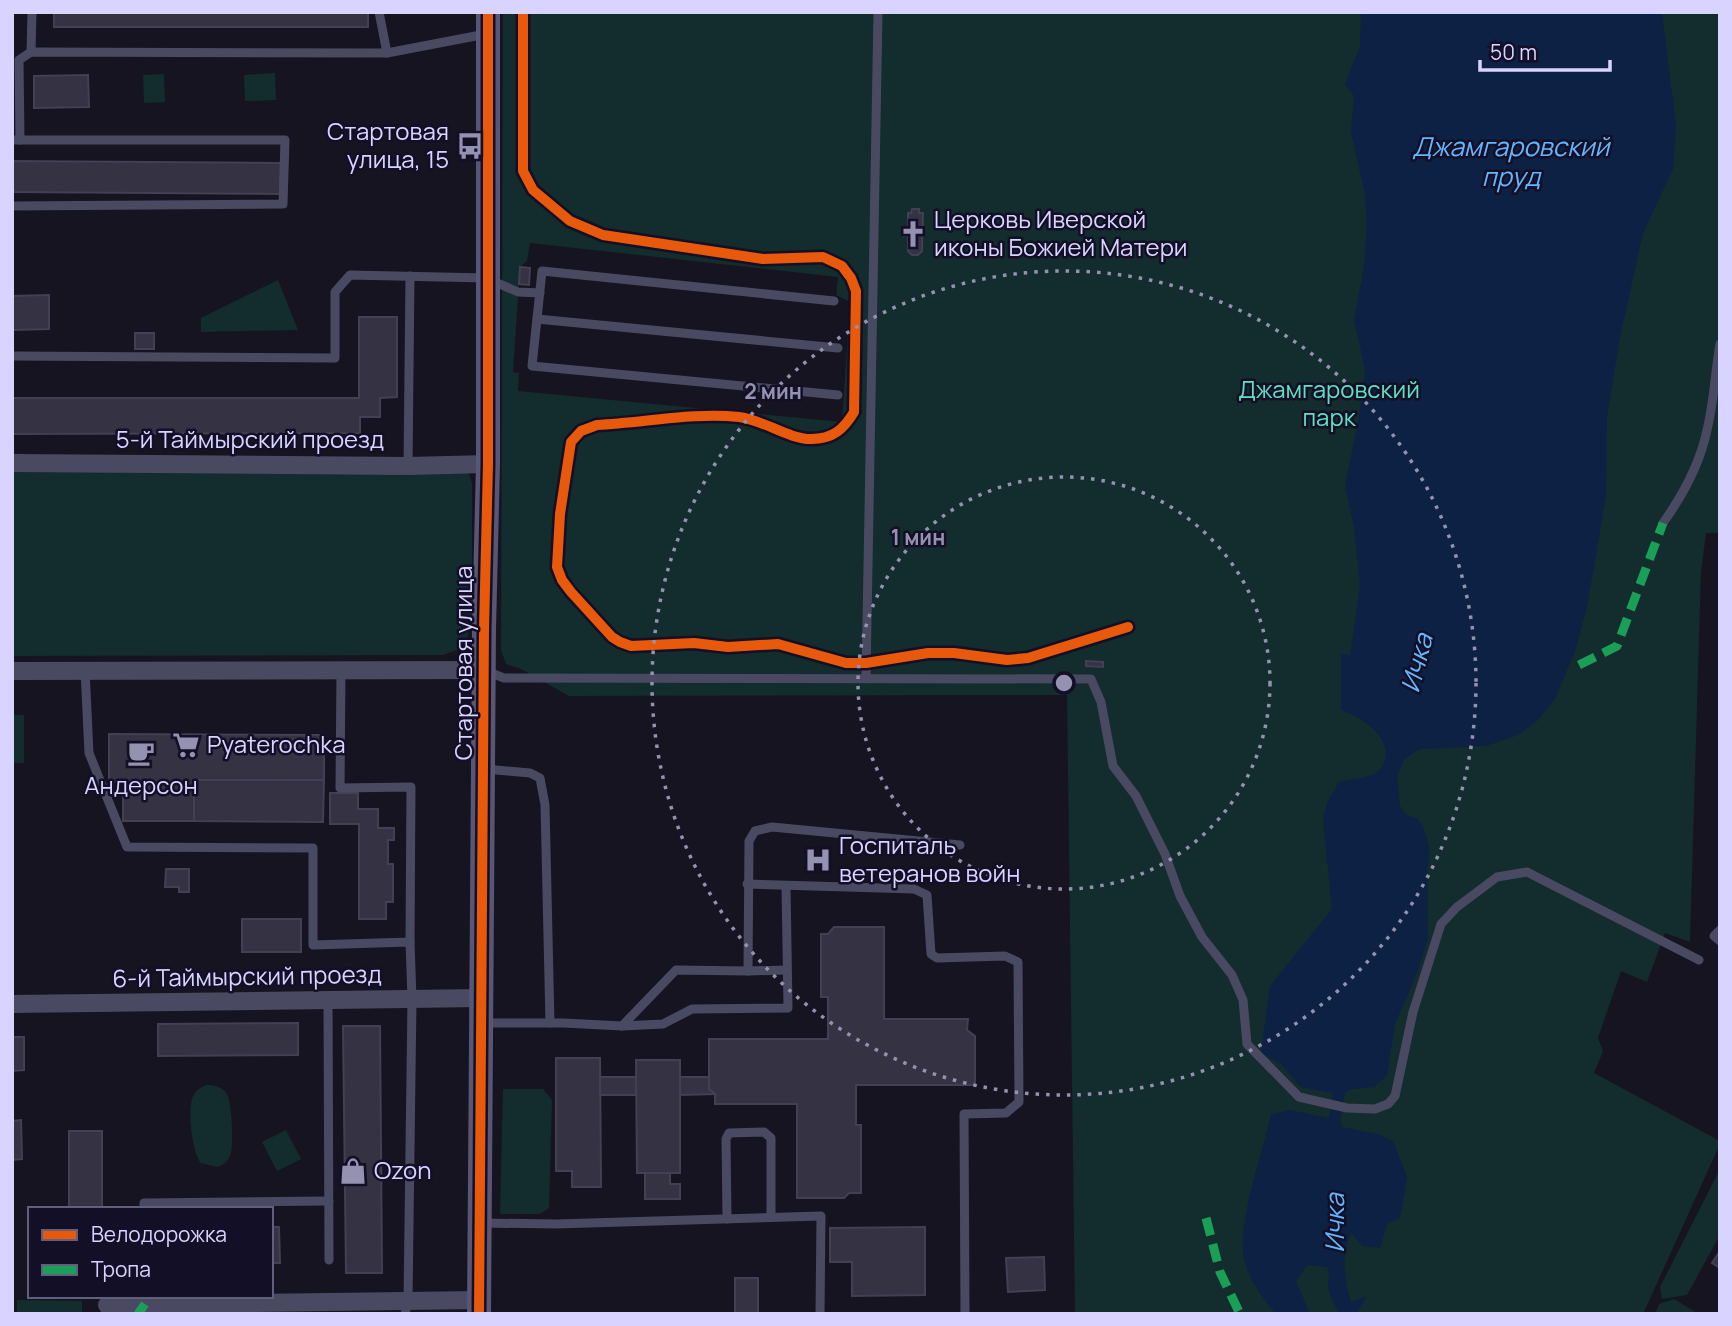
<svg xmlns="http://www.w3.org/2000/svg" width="1732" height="1326" viewBox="0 0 1732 1326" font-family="Manrope,sans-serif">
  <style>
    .green { fill: #132c2d; fill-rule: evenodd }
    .water { fill: #0d2144 }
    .building { fill: #343243; stroke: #433f54; stroke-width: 2 }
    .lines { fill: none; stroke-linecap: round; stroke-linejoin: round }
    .lane { stroke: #4a4962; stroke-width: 9 }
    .street { stroke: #4a4962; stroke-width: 18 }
    .secondary { stroke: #575674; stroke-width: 24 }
    .quiet { stroke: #1a9f57; stroke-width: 9; stroke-dasharray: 18 9; stroke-linecap: butt }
    .cycleway-casing { stroke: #130f26; stroke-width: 15 }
    .cycleway { stroke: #e8590c; stroke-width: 10 }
    .ring { fill: none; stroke: #9591b1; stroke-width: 3.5; stroke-dasharray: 3.5 7 }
    .labels { text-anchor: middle; stroke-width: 5; stroke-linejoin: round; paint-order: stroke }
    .poi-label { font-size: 24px; fill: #d9d4ff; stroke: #130f26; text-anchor: start }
    .park-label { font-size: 24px; fill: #5fe0c0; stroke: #130f26 }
    .street-label { font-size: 24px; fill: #d9d4ff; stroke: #130f26 }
    .water-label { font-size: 26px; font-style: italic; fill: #62b6ff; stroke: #130f26 }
    .centre { fill: #9591b1; stroke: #130f26; stroke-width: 3.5 }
    .ring-label { font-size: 21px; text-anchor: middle; font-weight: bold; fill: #9591b1; stroke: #130f26; stroke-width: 5; stroke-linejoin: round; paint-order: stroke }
  </style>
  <rect width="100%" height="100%" fill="#161421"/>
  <!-- green -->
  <g class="green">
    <path d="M503 12H1720V533H1706L1701 572 1690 942 1665 933 1647 982 1621 971 1598 1038 1603 1051 1594 1073 1720 1141V1144L1643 1314H1075L1067 695 569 696 521 669 506 664 501 650ZM530 243 838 277 836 295 850 302 842 422 518 391 519 373 513 372 520 267 527 261Z"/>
    <polygon points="275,73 276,100 245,101 244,75"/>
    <polygon points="164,74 165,102 144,103 143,75"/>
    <polygon points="278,280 298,330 201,332 201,318"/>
    <polygon points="12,469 462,471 469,474 472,483 472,617 468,635 462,648 443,655 12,656"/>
    <rect x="12" y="715" width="12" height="48"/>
    <path d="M207 1085C215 1085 222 1087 227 1094 232 1102 234 1148 230 1156 227 1162 223 1165 217 1167L201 1163C192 1154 187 1108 193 1096 196 1090 201 1087 207 1085Z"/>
    <polygon points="503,1089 543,1089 552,1100 549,1208 540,1214 500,1214"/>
    <polygon points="286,1130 301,1159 277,1171 262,1142"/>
    <polygon points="1720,1169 1720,1235 1687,1295 1662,1299 1660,1287"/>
    <polygon points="1674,1299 1699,1314 1655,1314 1659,1304"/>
    <polygon points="17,1300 82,1301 82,1314 17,1314"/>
  </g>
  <!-- water -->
  <path class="water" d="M1361 12H1662L1676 126 1673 169 1643 233 1620 337 1607 416 1606 495 1587 607 1575 651 1555 699 1538 720 1518 735 1486 746 1422 749 1416 751 1404 760 1397 775 1400 806 1406 815 1417 818C1427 831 1432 849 1428 865V938L1417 973 1395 1024 1387 1075 1375 1087 1350 1089 1345 1093 1340 1120 1342 1127 1377 1134 1393 1141 1407 1177 1400 1218 1387 1224 1380 1248 1362 1246 1351 1233C1341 1255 1344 1280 1351 1302L1367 1296 1356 1314H1340C1335 1306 1328 1294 1328 1285 1328 1277 1331 1276 1327 1267L1307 1265 1296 1281 1310 1314H1276C1263 1298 1251 1283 1245 1263 1235 1229 1263 1151 1271 1115L1289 1110 1329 1118 1333 1093 1301 1087 1281 1064 1261 1053 1270 986 1332 909 1323 819 1328 801 1339 782C1349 779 1362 779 1371 775 1376 774 1381 769 1383 764 1396 738 1361 717 1341 710V654L1350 655 1360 585 1354 528 1345 485 1359 417 1365 369 1354 320 1364 267 1367 226 1365 194 1351 132 1354 96 1345 84 1360 46Z"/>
  <!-- building -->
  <g class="building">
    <rect x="54" y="12" width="314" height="15"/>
    <polygon points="88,75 89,107 34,108 34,76"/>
    <polygon points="12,161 282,163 282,194 12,192"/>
    <polygon points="912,209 919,209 919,213 923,213 922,251 918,255 912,255 908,251 908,236 903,236 903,231 908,231 908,213 911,213"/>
    <polygon points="520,267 530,268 529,285 519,284"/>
    <polygon points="49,295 49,329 12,330 12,296"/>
    <polygon points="359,317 397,317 397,397 380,398 380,417 360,417 360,433 12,434 12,398 359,398"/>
    <rect x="135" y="333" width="19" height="16"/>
    <polygon points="1086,661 1103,662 1103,667 1086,666"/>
    <polygon points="109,734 324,735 324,780 194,780 194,821 123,821 123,782 109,782"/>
    <polygon points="194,780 324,780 323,822 194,821"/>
    <polygon points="330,793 358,793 358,809 378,809 378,828 394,828 394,840 388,840 388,864 393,864 393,902 386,902 386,919 359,919 359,824 330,824"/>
    <polygon points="166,869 189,869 189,892 179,892 179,887 165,887"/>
    <rect x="242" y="919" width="59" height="33"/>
    <polygon points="834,927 884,927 884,1019 968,1019 967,1030 975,1036 975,1085 856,1085 856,1125 861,1125 861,1193 849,1193 844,1198 797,1198 797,1104 715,1104 715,1094 709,1089 709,1039 828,1039 828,997 821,997 821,934 828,934"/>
    <polygon points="298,1023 298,1055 158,1056 158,1024"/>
    <polygon points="343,1026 380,1026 382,1273 346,1273"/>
    <polygon points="12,1037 24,1037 24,1070 12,1071"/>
    <polygon points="556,1058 600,1058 601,1187 572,1187 572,1171 556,1171"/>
    <polygon points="636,1060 680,1060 680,1173 637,1173"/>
    <rect x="600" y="1077" width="36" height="18"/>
    <polygon points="680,1077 709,1077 709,1089 715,1094 680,1095"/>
    <polygon points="21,1120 22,1159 12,1160 12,1121"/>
    <rect x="69" y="1131" width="33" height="78"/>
    <polygon points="645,1173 670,1173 670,1184 680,1184 680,1199 645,1199"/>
    <polygon points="271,1227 279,1227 280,1263 271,1263"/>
    <polygon points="925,1227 925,1295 852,1296 852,1262 830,1262 830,1228"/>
    <polygon points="1720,1251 1720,1268 1712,1263"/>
    <polygon points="1044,1257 1045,1290 1008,1292 1006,1258"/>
    <polygon points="735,1278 758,1278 758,1314 735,1313"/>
  </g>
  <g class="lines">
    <!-- lane -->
    <g class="lane">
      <polyline points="379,12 387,53"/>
      <polyline points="31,52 32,12"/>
      <polyline points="12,140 285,140 283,204 12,206"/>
      <polyline points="20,140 19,60 31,52 387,53 486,34"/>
      <polyline points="834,301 542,271 532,366 838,395"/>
      <polyline points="537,319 838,348"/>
      <polyline points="12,356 335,358 335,292 350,275 486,278 518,292 540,293"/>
      <polyline points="408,466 410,276"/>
      <path d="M1663 523C1683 495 1700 464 1707 430 1714 402 1715 372 1720 344"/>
      <polyline points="341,669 340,788 411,787 410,942"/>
      <polyline points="85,670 89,753 127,847 313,848 313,945 410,942 412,999 408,1300 405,1314"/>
      <polyline points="486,671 504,678 1091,679 1101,702 1113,766 1136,796 1165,854 1180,896 1202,937 1232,975 1243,1000 1247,1044 1299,1097 1347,1108 1375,1109 1388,1104 1395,1096 1413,1012 1441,924 1457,907 1497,877 1527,872 1699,960"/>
      <polyline points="866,677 878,12"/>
      <polyline points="485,769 530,773 540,778 545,805 550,1023"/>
      <polyline points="747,884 914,889 927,895 931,954 937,958 1005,956 1018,962 1019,1102 1006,1113 964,1114 965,1314"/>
      <polyline points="1720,930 1714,936 1720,941"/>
      <polyline points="748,971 749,841 755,831 772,827 960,845"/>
      <polyline points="328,1000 329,1260"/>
      <polyline points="484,1023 564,1023 622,1026 663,1024 692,1009 788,1008 786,886"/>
      <polyline points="622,1026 676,970 748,971 786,970"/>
      <polyline points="144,1209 144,1203 329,1201"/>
      <polyline points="727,1219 726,1139 729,1133 764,1132 771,1138 771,1217"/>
      <polyline points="482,1223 556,1224 821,1216 820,1314"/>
    </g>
    <!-- street -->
    <g class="street">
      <polyline points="12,463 408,466 488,464"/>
      <polyline points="12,671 484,670"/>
      <polyline points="12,1004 483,998"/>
      <polyline points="107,1305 479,1300"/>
    </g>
    <!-- secondary -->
    <polyline class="secondary" points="479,1314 484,629 488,464 488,12"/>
    <!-- quiet -->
    <g class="quiet">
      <polyline points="1579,665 1617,646 1663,523"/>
      <polyline points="1206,1218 1220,1272 1240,1314"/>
      <polyline points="138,1314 145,1304"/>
    </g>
    <defs>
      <g id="cycleway">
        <path d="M523 12V171L533 190 570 221 603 235 763 259 823 257 842 266 851 278 856 291 854 412C844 429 833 439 811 439 788 439 764 420 739 417 694 412 643 423 597 425L581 431 571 442 560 514 557 567 562 580 571 592 612 637 620 642 631 646 694 643 728 647 778 644 846 663H866L928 653H954L1007 660 1028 658 1128 627"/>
        <polyline points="479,1314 484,629 488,464 488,12"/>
      </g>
    </defs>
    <!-- cycleway casing -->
    <use href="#cycleway" class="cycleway-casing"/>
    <!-- cycleway -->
    <use href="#cycleway" class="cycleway"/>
  </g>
  <!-- distance rings -->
  <g class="ring">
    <circle cx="1064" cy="683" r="206"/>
    <circle cx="1064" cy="683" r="412"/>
  </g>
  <!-- icons -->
  <defs>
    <symbol id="bus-bare" viewBox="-9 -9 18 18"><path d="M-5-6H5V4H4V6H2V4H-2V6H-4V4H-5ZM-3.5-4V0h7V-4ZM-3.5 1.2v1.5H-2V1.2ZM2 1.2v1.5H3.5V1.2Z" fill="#9591b1" stroke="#130f26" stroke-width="2.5" paint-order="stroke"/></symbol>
    <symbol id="church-bare" viewBox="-9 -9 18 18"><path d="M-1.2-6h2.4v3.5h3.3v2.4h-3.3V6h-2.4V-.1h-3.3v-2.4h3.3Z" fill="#9591b1" stroke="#130f26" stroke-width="2.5" paint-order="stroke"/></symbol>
    <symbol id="supermarket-bare" viewBox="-9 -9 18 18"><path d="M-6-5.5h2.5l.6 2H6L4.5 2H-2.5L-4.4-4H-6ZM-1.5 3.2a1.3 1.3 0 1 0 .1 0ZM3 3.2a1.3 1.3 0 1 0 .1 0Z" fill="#9591b1" stroke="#130f26" stroke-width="2.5" paint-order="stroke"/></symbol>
    <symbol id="cafe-bare" viewBox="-9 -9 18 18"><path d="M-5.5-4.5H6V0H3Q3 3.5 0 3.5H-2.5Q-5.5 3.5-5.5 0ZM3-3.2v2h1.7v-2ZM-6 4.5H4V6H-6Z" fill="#9591b1" stroke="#130f26" stroke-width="2.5" paint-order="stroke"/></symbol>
    <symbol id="hospital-bare" viewBox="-9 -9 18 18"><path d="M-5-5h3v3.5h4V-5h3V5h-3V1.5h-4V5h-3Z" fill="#9591b1" stroke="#130f26" stroke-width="2.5" paint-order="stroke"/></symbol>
    <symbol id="shop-bare" viewBox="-9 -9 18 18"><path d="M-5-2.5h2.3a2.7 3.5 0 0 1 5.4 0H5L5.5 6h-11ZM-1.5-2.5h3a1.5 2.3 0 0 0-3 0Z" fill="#9591b1" stroke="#130f26" stroke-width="2.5" paint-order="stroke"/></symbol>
  </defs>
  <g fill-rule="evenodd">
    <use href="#bus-bare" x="451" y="127" width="38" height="38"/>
    <use href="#church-bare" x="894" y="215" width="38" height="38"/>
    <use href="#supermarket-bare" x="167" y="726" width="38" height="38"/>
    <use href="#cafe-bare" x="122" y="734" width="38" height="38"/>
    <use href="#hospital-bare" x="799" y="841" width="38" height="38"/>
    <use href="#shop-bare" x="334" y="1152" width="38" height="38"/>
  </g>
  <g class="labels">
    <!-- poi labels -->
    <g class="poi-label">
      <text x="449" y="140" text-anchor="end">Стартовая<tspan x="449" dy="28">улица, 15</tspan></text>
      <text x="934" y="228">Церковь Иверской<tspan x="934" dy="28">иконы Божией Матери</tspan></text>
      <text x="207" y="753">Pyaterochka</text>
      <text x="141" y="794" text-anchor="middle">Андерсон</text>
      <text x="839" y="854">Госпиталь<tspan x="839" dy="28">ветеранов войн</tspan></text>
      <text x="374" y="1179">Ozon</text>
    </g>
    <!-- park labels -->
    <g class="park-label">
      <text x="1329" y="398">Джамгаровский<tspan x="1329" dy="28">парк</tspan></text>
    </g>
    <!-- street labels -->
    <g class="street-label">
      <text x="250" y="448">5-й Таймырский проезд</text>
      <text transform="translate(464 663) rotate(-90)" y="8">Стартовая улица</text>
      <text transform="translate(247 977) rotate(-1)" y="8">6-й Таймырский проезд</text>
    </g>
    <!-- water labels -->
    <g class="water-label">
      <text x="1511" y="156">Джамгаровский<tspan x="1511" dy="30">пруд</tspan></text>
      <text transform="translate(1417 663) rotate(-76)" y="9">Ичка</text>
      <text transform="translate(1335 1223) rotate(-90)" y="9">Ичка</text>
    </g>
  </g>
  <circle cx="1064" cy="683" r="10" class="centre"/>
  <g class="ring-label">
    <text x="773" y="399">2 мин</text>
    <text x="918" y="545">1 мин</text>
  </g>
  <!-- border -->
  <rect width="1732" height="1326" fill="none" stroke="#d9d4ff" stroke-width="28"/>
  <!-- legend -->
  <rect x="28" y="1207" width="245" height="91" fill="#130f26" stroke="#625e7d" stroke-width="2"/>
  <rect x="42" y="1230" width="35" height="10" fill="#e8590c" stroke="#625e7d" stroke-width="2"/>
  <text x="91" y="1242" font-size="21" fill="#d9d4ff">Велодорожка</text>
  <rect x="42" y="1265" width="35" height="10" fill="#1a9f57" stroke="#625e7d" stroke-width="2"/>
  <text x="91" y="1277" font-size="21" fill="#d9d4ff">Тропа</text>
  <!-- scale -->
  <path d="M1480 60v10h130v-10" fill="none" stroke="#d9d4ff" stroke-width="3.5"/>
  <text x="1490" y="60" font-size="21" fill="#d9d4ff" stroke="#130f26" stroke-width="5" paint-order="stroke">50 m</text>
</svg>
